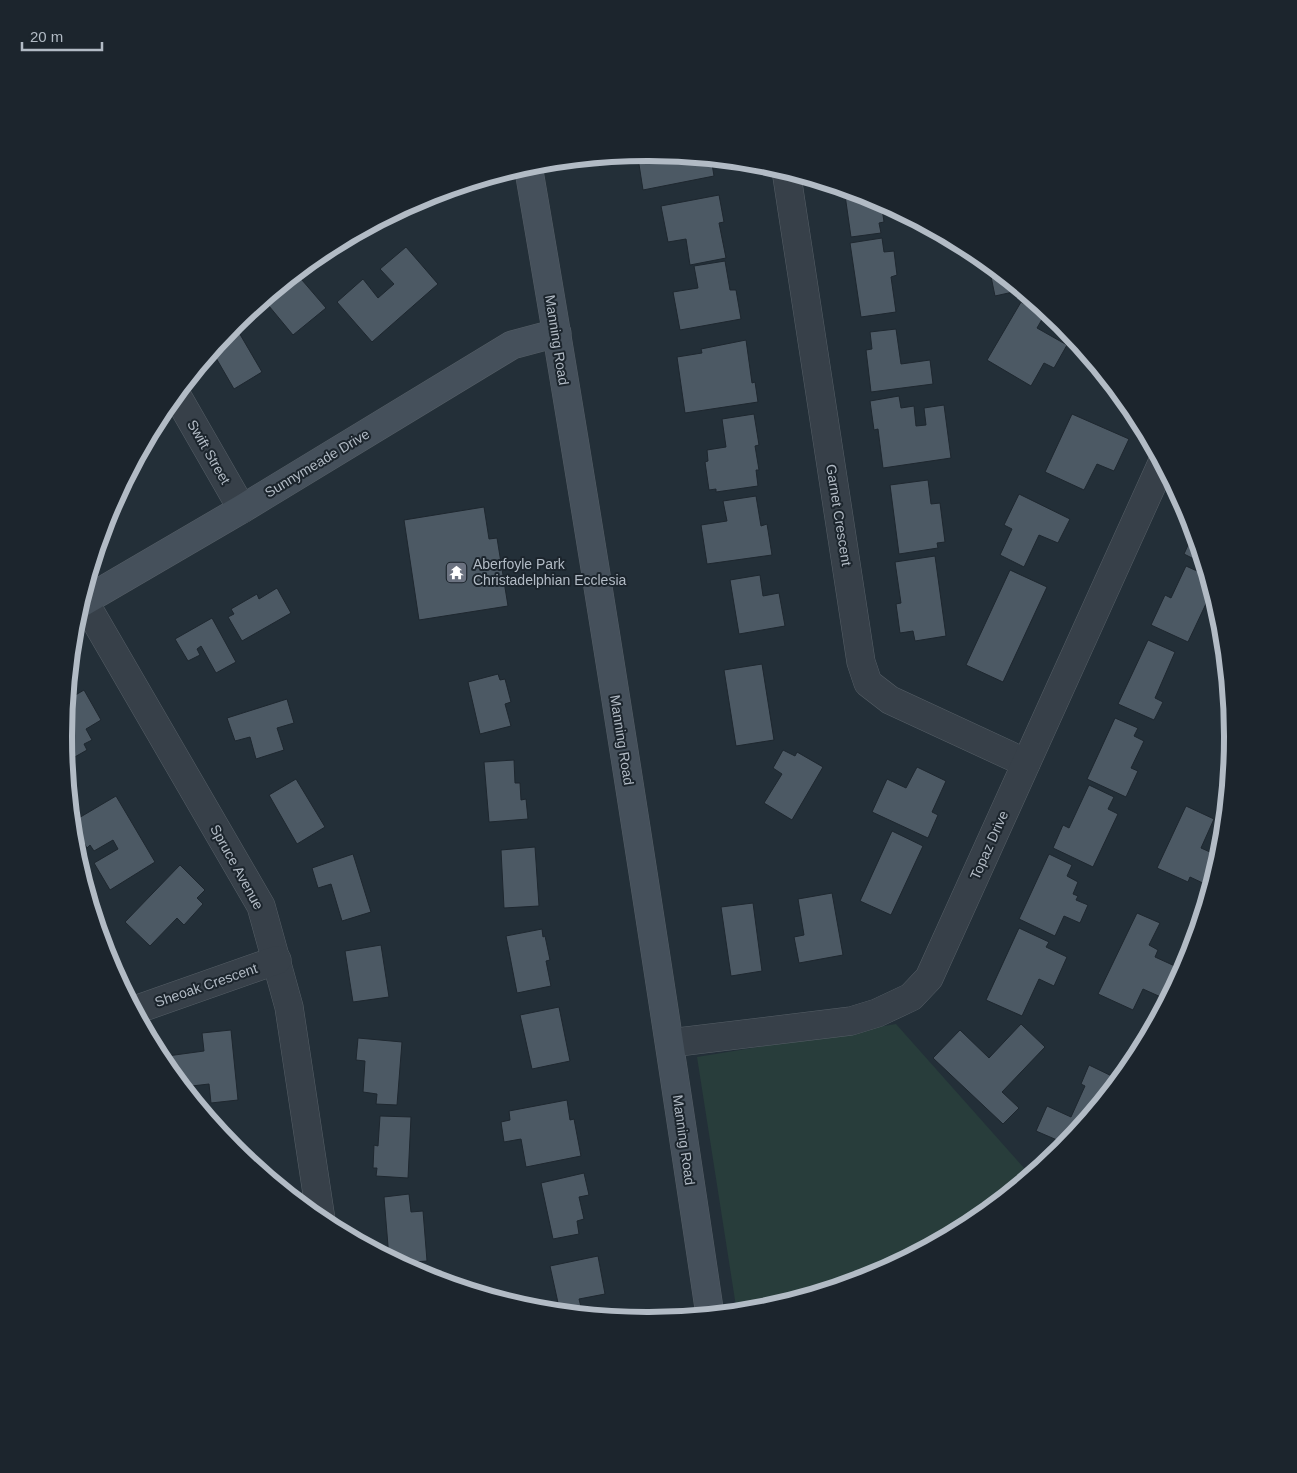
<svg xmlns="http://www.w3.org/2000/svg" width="1297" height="1473" viewBox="0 0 1297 1473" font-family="Arial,sans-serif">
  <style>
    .green { fill: #283d3b }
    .building { fill: #4c5964; stroke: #1e272f }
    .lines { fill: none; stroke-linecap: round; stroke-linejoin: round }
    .street-casing { stroke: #555e66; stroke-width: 29 }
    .secondary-casing { stroke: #555e66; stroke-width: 29 }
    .street { stroke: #374049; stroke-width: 28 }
    .secondary { stroke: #45505b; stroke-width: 28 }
    .labels { text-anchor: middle; stroke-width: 4; stroke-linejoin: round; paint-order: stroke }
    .street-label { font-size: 14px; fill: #b2bbc5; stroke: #1c252d }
    .poi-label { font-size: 14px; fill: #b2bbc5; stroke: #1c252d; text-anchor: start }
    .rim { fill: none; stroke: #b2bbc5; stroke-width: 6 }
  </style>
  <rect width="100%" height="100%" fill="#232f38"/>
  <!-- green -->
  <polygon class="green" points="896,1024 1024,1168 1027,1179 973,1223 872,1277 762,1310 737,1313 697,1057"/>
  <!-- building -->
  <g class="building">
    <polygon points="663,153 711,158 714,176 643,190 638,158"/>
    <polygon points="844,188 873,196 881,201 884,222 879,223 881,233 851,237"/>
    <polygon points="719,195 724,222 719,223 726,258 690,265 686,239 668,242 661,206"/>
    <polygon points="882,238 884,252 894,251 897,275 891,277 896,312 861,317 850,243"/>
    <polygon points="406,247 438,284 372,342 337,302 363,279 378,298 394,284 380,269"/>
    <polygon points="725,261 730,290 736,290 741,319 680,330 673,292 698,288 694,266"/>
    <polygon points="988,262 1022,290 995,296"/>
    <polygon points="296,273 326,308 293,335 264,300"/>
    <polygon points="1021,302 1044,316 1037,328 1067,345 1054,368 1044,363 1031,386 987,360"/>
    <polygon points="234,324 262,372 234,389 212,351"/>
    <polygon points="896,329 901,364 930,360 933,384 871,392 866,350 872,349 870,332"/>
    <polygon points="746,340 752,383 755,382 758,402 685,413 677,357 702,353 701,349"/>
    <polygon points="1082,347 1134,411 1127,416 1077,351"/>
    <polygon points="899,396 901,408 914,406 916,426 926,425 924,408 944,405 951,458 883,468 878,429 874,430 870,401"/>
    <polygon points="754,414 759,445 755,446 759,470 756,470 758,486 716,492 716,489 709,490 705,462 708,461 707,450 726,447 722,419"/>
    <polygon points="1072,414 1129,439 1114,471 1097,464 1084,490 1045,472"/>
    <polygon points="143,448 148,456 135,463"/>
    <polygon points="928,480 931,504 940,503 945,542 937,543 938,548 899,554 890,485"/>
    <polygon points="1019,494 1070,519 1058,543 1039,535 1024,567 1000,555 1012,529 1004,525"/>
    <polygon points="756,496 761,526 767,524 772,555 707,564 701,525 727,521 723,501"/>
    <polygon points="484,507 489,539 497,538 508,606 419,620 404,520"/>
    <polygon points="1193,534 1196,536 1204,564 1184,554"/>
    <polygon points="935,556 946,636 915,641 913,631 900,633 896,604 901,603 895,562"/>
    <polygon points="1186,566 1208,576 1212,591 1188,642 1151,625 1165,595 1171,598"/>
    <polygon points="1010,570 1047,587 1003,682 966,665"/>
    <polygon points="760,575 763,596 779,593 785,626 739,634 730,580"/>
    <polygon points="277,588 291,613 242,641 228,617 234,614 231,609 257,594 259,599"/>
    <polygon points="212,618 236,662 216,673 201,646 197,649 200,655 188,661 175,639"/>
    <polygon points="1148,640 1175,652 1155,698 1163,702 1154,720 1118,704"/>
    <polygon points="762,664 774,740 736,746 724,670"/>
    <polygon points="498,674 500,680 505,679 511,702 505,704 511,726 480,734 468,682"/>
    <polygon points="84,690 101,720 86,729 92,740 84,744 87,750 73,758 64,743 64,736 67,700"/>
    <polygon points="287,699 294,723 277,728 284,750 256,759 250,737 235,741 227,718"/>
    <polygon points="1231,716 1233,729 1227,726"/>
    <polygon points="1115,718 1138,728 1134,736 1144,741 1131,768 1138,771 1126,797 1087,779"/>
    <polygon points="783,750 795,756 797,752 823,767 792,820 764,803 782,774 773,768"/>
    <polygon points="514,760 515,783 520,783 521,800 526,799 528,819 489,822 484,762"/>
    <polygon points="917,767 946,781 932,812 938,815 928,838 872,812 887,779 906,788"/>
    <polygon points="296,779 325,827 297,844 269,795"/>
    <polygon points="1089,785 1114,797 1108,809 1118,814 1093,867 1053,848 1063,825 1069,828"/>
    <polygon points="116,796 155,862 110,890 94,863 118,849 113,840 94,851 90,845 87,848 72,822"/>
    <polygon points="1186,806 1214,819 1201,848 1219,856 1207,885 1190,877 1188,882 1157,868"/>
    <polygon points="892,831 923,846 891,915 860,901"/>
    <polygon points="535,847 539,906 504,908 501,850"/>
    <polygon points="353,854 371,912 342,921 331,884 318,888 312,868"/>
    <polygon points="1049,854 1072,865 1067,876 1078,882 1073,894 1078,896 1076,900 1088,905 1080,923 1064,916 1055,936 1019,919"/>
    <polygon points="180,865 205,890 197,898 203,904 184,925 177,918 150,946 125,922"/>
    <polygon points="832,893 843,955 799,963 794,937 804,935 798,899"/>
    <polygon points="753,903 762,971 731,976 721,907"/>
    <polygon points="1137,913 1160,923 1149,945 1158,950 1155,957 1177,967 1163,998 1143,989 1133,1010 1098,994"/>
    <polygon points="1019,928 1049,942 1046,947 1067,957 1054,986 1039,979 1022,1016 986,1000"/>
    <polygon points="542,929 543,937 545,936 550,960 546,961 551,986 517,993 506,936"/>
    <polygon points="381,945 389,997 353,1002 345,951"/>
    <polygon points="559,1007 570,1061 532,1069 520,1015"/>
    <polygon points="1021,1024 1045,1047 1002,1092 1019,1108 1003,1124 933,1058 960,1030 989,1058"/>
    <polygon points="231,1030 238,1100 211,1103 209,1084 183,1087 160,1057 204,1051 202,1033"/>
    <polygon points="358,1038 402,1042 397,1105 376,1104 377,1094 363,1092 365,1061 356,1060"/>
    <polygon points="1089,1065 1120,1080 1065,1146 1063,1146 1064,1143 1036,1131 1047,1106 1071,1117 1085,1086 1081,1084"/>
    <polygon points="567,1100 570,1120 574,1119 581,1156 526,1167 521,1139 504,1142 501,1122 510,1120 509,1111"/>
    <polygon points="380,1116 411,1117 408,1178 376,1176 377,1168 373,1168 374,1145 378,1146"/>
    <polygon points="584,1173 589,1195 579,1197 584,1219 577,1221 579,1234 553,1239 541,1183"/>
    <polygon points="409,1194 411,1212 423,1211 427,1261 400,1263 389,1258 384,1197"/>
    <polygon points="598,1256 605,1294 579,1299 583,1315 560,1312 550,1266"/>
  </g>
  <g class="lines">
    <defs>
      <g id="street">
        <polyline points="786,170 861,662 868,683 890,700 1026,763"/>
        <polyline points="176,394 242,509"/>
        <polyline points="84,601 261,906 289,1007 321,1220"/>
        <polyline points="135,1010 277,960"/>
        <polyline points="670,1043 851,1021 877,1013 911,997 929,978 1162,463"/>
      </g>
      <g id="secondary">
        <path d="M528 165C594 548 653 931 710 1315"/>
        <polyline points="81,603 242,509 512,345 557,333"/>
      </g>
    </defs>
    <!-- street casing -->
    <use href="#street" class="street-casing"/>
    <!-- secondary casing -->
    <use href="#secondary" class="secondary-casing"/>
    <!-- street -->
    <use href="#street" class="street"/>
    <!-- secondary -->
    <use href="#secondary" class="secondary"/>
  </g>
  <!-- icons -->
  <defs>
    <symbol id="temple-square" viewBox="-11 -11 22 22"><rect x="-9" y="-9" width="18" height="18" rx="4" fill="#6b7280" stroke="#1c252d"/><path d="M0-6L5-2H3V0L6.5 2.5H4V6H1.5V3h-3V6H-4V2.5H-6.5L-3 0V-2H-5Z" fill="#fff"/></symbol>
  </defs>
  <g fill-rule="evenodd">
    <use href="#temple-square" x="444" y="560" width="25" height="25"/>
  </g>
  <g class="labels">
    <!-- street labels -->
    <g class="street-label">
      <text transform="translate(557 340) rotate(81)" y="5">Manning Road</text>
      <text transform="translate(209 452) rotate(60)" y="5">Swift Street</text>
      <text transform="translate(317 463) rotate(-31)" y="5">Sunnymeade Drive</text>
      <text transform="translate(839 515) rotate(81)" y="5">Garnet Crescent</text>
      <text transform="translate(622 740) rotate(81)" y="5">Manning Road</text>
      <text transform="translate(989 845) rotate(-66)" y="5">Topaz Drive</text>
      <text transform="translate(237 867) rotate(61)" y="5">Spruce Avenue</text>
      <text transform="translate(206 985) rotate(-19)" y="5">Sheoak Crescent</text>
      <text transform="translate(684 1140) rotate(82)" y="5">Manning Road</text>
    </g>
    <!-- poi labels -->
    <g class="poi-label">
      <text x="473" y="569">Aberfoyle Park<tspan x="473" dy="16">Christadelphian Ecclesia</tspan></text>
    </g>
  </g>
  <!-- crop -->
  <path d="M0 0H1297V1473H0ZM647 161H649A575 575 0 0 1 1224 736V737A575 575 0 0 1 649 1312H647A575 575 0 0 1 72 737V736A575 575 0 0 1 647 161Z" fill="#1c252d" fill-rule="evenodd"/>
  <path class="rim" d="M647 161H649A575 575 0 0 1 1224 736V737A575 575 0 0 1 649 1312H647A575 575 0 0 1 72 737V736A575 575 0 0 1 647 161Z"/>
  <!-- scale -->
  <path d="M22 42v8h80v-8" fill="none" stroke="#b2bbc5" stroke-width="2.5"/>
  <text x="30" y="42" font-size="15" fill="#b2bbc5" stroke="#1c252d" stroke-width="4" paint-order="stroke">20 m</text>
</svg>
